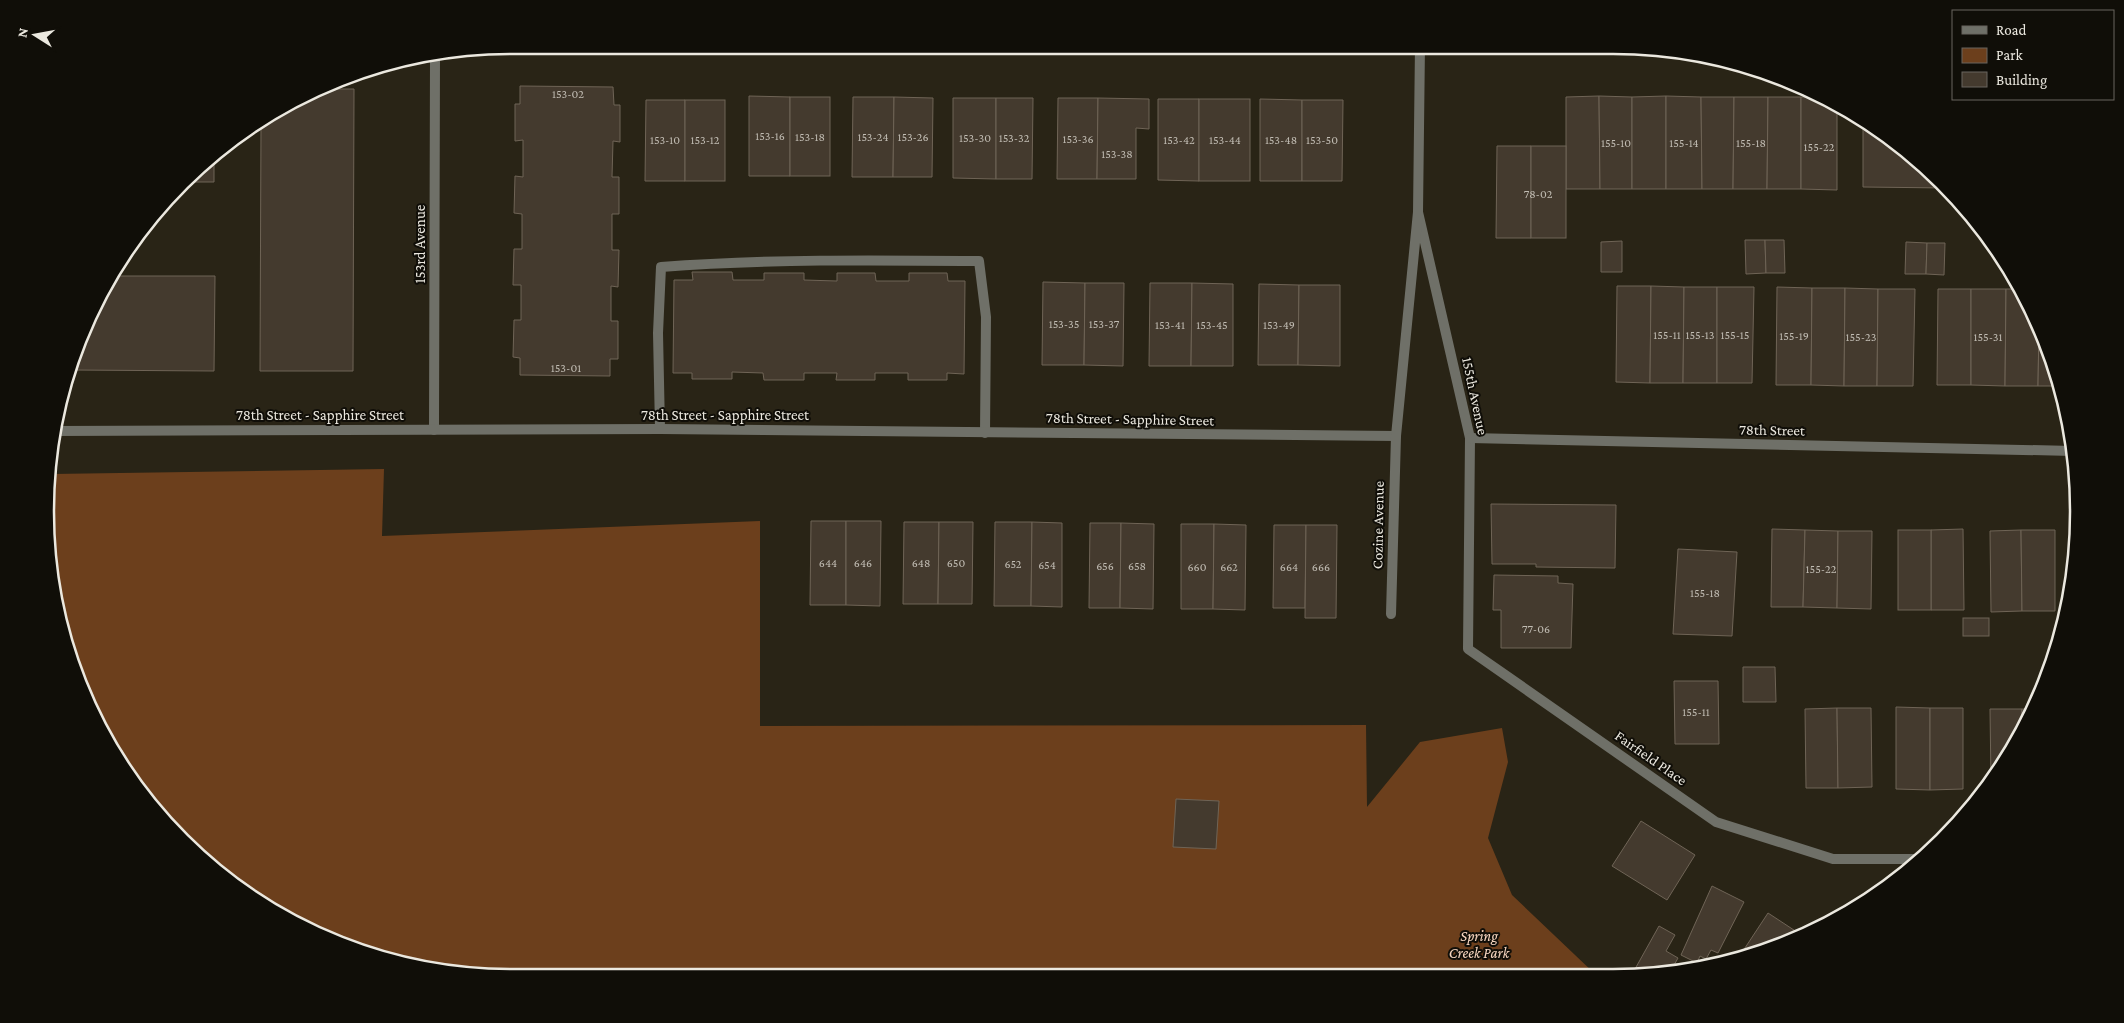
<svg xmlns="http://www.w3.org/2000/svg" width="2124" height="1023" viewBox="0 0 2124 1023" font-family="'Crimson Pro',serif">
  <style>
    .green { fill: #6c3f1c }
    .building { fill: #443a2e; stroke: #6f6456 }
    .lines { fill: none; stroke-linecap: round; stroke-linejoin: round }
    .service { stroke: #6f7068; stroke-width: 10 }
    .minor { stroke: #6f7068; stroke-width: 10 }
    .labels { text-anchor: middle; stroke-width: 4; stroke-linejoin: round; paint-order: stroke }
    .number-label { font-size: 12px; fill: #c1bcb3 }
    .street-label { font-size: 15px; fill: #ebe8df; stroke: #100e08 }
    .park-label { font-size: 15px; font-style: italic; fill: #f8d7c1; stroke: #100e08 }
    .rim { fill: none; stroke: #ebe8df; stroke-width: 2.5 }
  </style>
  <rect width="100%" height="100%" fill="#292416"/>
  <!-- green -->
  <polygon class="green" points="384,469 382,536 760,521 760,726 1366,725 1367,807 1420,742 1502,728 1508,762 1488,838 1512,895 1595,974 511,978 420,969 333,942 252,899 182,842 93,718 49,573 52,474"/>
  <!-- building -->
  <g class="building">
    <polygon points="520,86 613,87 614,105 620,105 620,142 613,141 612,177 619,177 619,214 612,214 612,250 619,250 618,287 611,286 611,321 618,321 618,359 610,359 610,376 520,375 520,358 513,357 514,320 521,320 521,285 513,285 514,249 522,249 522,214 514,213 515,176 523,177 523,140 515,141 515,104 520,104"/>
    <polygon points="325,89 354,89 353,371 260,371 261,124"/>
    <polygon points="749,96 790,97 790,176 749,176"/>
    <polygon points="1599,96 1600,189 1566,189 1566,97"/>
    <polygon points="1599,96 1632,97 1632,189 1600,189"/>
    <polygon points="1666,96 1666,189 1632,189 1632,97"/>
    <polygon points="1666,96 1701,97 1702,189 1666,189"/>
    <rect x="790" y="97" width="40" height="79"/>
    <polygon points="853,97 894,97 893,177 852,177"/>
    <polygon points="894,97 933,98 932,177 893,177"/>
    <polygon points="1701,97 1734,97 1733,189 1702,189"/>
    <polygon points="1734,97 1768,97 1767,189 1733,189"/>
    <polygon points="1768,97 1801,97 1801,189 1767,189"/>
    <polygon points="1801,97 1821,97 1837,105 1837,190 1801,189"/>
    <polygon points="953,98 996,98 996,179 953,178"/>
    <polygon points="996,98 1033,98 1032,179 996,179"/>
    <polygon points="1058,98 1098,98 1097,179 1057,179"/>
    <polygon points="1098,98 1149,99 1149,129 1136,128 1136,179 1097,179"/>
    <polygon points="1158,99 1199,99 1199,181 1158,180"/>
    <rect x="1199" y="99" width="51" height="82"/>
    <polygon points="1260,99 1302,100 1302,181 1260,181"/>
    <polygon points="646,100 685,100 685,181 645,181"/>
    <rect x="685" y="100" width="40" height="81"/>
    <polygon points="1302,100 1343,100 1342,181 1302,181"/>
    <polygon points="1863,119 1872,124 1943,182 1947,188 1863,187"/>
    <polygon points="1497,146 1531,146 1531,238 1496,238"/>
    <rect x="1531" y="146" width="35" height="92"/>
    <polygon points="214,154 214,182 184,182"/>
    <polygon points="1745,240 1765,240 1766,273 1746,274"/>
    <polygon points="1765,240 1784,240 1785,273 1766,273"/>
    <polygon points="1622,241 1622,272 1601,272 1601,242"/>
    <polygon points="1906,242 1927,243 1926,274 1905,274"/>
    <polygon points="1927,243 1945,243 1944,275 1926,274"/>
    <polygon points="692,272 732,272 733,280 764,280 764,273 804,273 804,280 837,281 837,273 875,273 876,281 909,281 909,273 947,273 948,281 965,281 964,374 947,373 947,380 908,380 908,373 875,373 875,380 836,380 837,373 804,373 804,380 764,380 763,373 732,372 732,379 692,379 692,373 673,373 674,280 693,280"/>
    <polygon points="109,276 215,276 214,371 73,370"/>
    <polygon points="1043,282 1085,283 1084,365 1042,365"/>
    <polygon points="1085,283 1124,283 1123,366 1084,365"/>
    <polygon points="1150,283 1192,283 1191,366 1149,366"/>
    <polygon points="1192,283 1233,284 1233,366 1191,366"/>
    <polygon points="1259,284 1299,285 1298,365 1258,365"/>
    <polygon points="1299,285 1340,285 1340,366 1298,365"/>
    <polygon points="1617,286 1651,286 1650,383 1616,382"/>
    <polygon points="1651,286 1684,287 1683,383 1650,383"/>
    <polygon points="1684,287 1717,287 1717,383 1683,383"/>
    <polygon points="1717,287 1754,287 1752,383 1717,383"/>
    <polygon points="1777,287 1812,288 1811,385 1776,385"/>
    <polygon points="1812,288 1845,288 1844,386 1811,385"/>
    <polygon points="1845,288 1878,289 1877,386 1844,386"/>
    <polygon points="1878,289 1915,289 1913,386 1877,386"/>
    <polygon points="1938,289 1971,289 1971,385 1937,385"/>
    <polygon points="1971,289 2006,289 2005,386 1971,385"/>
    <polygon points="2006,289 2020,289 2039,325 2038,386 2005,386"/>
    <polygon points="2039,325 2044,333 2060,386 2038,386"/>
    <polygon points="1491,504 1616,505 1615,568 1536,567 1536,564 1492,564"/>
    <polygon points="811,521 846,521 846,605 810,605"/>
    <polygon points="846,521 881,521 880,606 846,605"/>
    <polygon points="904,522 939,522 938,604 903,604"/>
    <polygon points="939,522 973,522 972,604 938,604"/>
    <polygon points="995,522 1032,522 1031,606 994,606"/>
    <polygon points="1032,522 1062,523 1062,607 1031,606"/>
    <polygon points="1090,523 1121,523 1120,608 1089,608"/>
    <polygon points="1121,523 1154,524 1153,609 1120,608"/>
    <polygon points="1181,524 1214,524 1213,609 1181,609"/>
    <polygon points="1214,524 1246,525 1245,610 1213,609"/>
    <polygon points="1274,525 1306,525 1305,608 1273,608"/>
    <polygon points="1306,525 1337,525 1336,618 1305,618"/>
    <polygon points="1772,529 1805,530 1803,607 1771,607"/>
    <polygon points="1963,529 1964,610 1931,610 1931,530"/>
    <polygon points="1805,530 1838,531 1837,608 1803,607"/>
    <rect x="1898" y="530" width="33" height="80"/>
    <polygon points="2021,530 2022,611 1991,612 1990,531"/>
    <polygon points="2021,530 2055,530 2055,611 2022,611"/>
    <polygon points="1838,531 1872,531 1871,609 1837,608"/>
    <polygon points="1678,549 1737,552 1732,636 1673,634"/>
    <polygon points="1494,575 1558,576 1558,583 1573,584 1571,648 1501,648 1501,610 1493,610"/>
    <rect x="1963" y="618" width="26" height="18"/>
    <polygon points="1743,667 1775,667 1776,702 1743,702"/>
    <polygon points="1674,681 1718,681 1719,744 1675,744"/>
    <polygon points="1896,707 1930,708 1930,790 1896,789"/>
    <polygon points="1837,708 1838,788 1806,788 1805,709"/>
    <polygon points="1837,708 1871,708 1872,787 1838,788"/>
    <polygon points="1930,708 1963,708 1963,789 1930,790"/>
    <polygon points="1990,709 2022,709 2022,727 1991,781"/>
    <polygon points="2022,709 2033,709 2022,727"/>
    <polygon points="1176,799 1219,801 1216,849 1173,847"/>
    <polygon points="1641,821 1695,855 1667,900 1612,866"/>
    <polygon points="1712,886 1744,902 1718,953 1711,950 1706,959 1700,956 1697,963 1681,955"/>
    <polygon points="1768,913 1803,936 1791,942 1739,957"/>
    <polygon points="1659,926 1675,935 1666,951 1678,958 1669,974 1643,974 1635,969"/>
  </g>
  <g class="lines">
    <!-- service -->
    <path class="service" d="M660 429 658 333 661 267C767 259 873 260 979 261L986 317 985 433"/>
    <!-- minor -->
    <g class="minor">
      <polyline points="1418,212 1470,438 1468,649 1716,822 1833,859 1919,859"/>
      <polyline points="434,430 435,58"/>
      <polyline points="54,431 660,429 1396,436"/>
      <polyline points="1470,438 2073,451"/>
      <polyline points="1391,614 1396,436 1418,212 1420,45"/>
    </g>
  </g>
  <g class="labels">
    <!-- number labels -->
    <g class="number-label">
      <text x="568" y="98">153-02</text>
      <text x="770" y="140">153-16</text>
      <text x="810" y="141">153-18</text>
      <text x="873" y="141">153-24</text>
      <text x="913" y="141">153-26</text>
      <text x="975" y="142">153-30</text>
      <text x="1014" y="142">153-32</text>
      <text x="1078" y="143">153-36</text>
      <text x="665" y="144">153-10</text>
      <text x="705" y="144">153-12</text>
      <text x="1179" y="144">153-42</text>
      <text x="1225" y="144">153-44</text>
      <text x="1281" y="144">153-48</text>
      <text x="1322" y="144">153-50</text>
      <text x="1616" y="147">155-10</text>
      <text x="1684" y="147">155-14</text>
      <text x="1751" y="147">155-18</text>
      <text x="1819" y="151">155-22</text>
      <text x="1117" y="158">153-38</text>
      <text x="1538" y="198">78-02</text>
      <text x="1064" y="328">153-35</text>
      <text x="1104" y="328">153-37</text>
      <text x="1170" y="329">153-41</text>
      <text x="1212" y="329">153-45</text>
      <text x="1279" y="329">153-49</text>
      <text x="1667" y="339">155-11</text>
      <text x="1700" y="339">155-13</text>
      <text x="1735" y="339">155-15</text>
      <text x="1794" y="340">155-19</text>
      <text x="1861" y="341">155-23</text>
      <text x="1988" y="341">155-31</text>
      <text x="566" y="372">153-01</text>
      <text x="828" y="567">644</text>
      <text x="863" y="567">646</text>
      <text x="921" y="567">648</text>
      <text x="956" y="567">650</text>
      <text x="1013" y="568">652</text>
      <text x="1047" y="569">654</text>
      <text x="1105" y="570">656</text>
      <text x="1137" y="570">658</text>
      <text x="1197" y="571">660</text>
      <text x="1229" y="571">662</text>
      <text x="1289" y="571">664</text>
      <text x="1321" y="571">666</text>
      <text x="1821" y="573">155-22</text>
      <text x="1705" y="597">155-18</text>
      <text x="1536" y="633">77-06</text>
      <text x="1696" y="716">155-11</text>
    </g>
    <!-- street labels -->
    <g class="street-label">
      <text transform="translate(420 244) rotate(-90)" y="5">153rd Avenue</text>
      <text transform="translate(1475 396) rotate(78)" y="5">155th Avenue</text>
      <text x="320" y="420">78th Street - Sapphire Street</text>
      <text x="725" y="420">78th Street - Sapphire Street</text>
      <text transform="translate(1130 419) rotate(1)" y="5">78th Street - Sapphire Street</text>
      <text transform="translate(1772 430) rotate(1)" y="5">78th Street</text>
      <text transform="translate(1378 525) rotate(-89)" y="5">Cozine Avenue</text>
      <text transform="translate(1651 758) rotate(35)" y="5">Fairfield Place</text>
    </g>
    <!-- park labels -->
    <g class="park-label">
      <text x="1479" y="941">Spring<tspan x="1479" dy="17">Creek Park</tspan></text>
    </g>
  </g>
  <!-- crop -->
  <path d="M0 0H2124V1023H0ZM511 54H1613A457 457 0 0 1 2070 511V512A457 457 0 0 1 1613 969H511A457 457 0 0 1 54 512V511A457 457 0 0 1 511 54Z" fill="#100e08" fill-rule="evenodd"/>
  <path class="rim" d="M511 54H1613A457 457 0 0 1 2070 511V512A457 457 0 0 1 1613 969H511A457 457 0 0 1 54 512V511A457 457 0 0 1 511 54Z"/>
  <!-- legend -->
  <rect x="1952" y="10" width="162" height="90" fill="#100e08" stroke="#68655e"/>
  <rect x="1962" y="26" width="25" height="8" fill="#6f7068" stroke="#68655e"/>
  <text x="1996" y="35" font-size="15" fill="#ebe8df">Road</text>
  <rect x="1962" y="48" width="25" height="15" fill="#6c3f1c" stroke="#68655e"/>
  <text x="1996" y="60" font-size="15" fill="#ebe8df">Park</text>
  <rect x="1962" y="72" width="25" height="15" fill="#443a2e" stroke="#68655e"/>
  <text x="1996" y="85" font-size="15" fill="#ebe8df">Building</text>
  <!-- north arrow -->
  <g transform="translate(35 35) rotate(281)" stroke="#100e08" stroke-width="4" paint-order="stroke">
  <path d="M0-4L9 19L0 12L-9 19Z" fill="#ebe8df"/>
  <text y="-8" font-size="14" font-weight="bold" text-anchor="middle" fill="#ebe8df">N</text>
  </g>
</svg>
